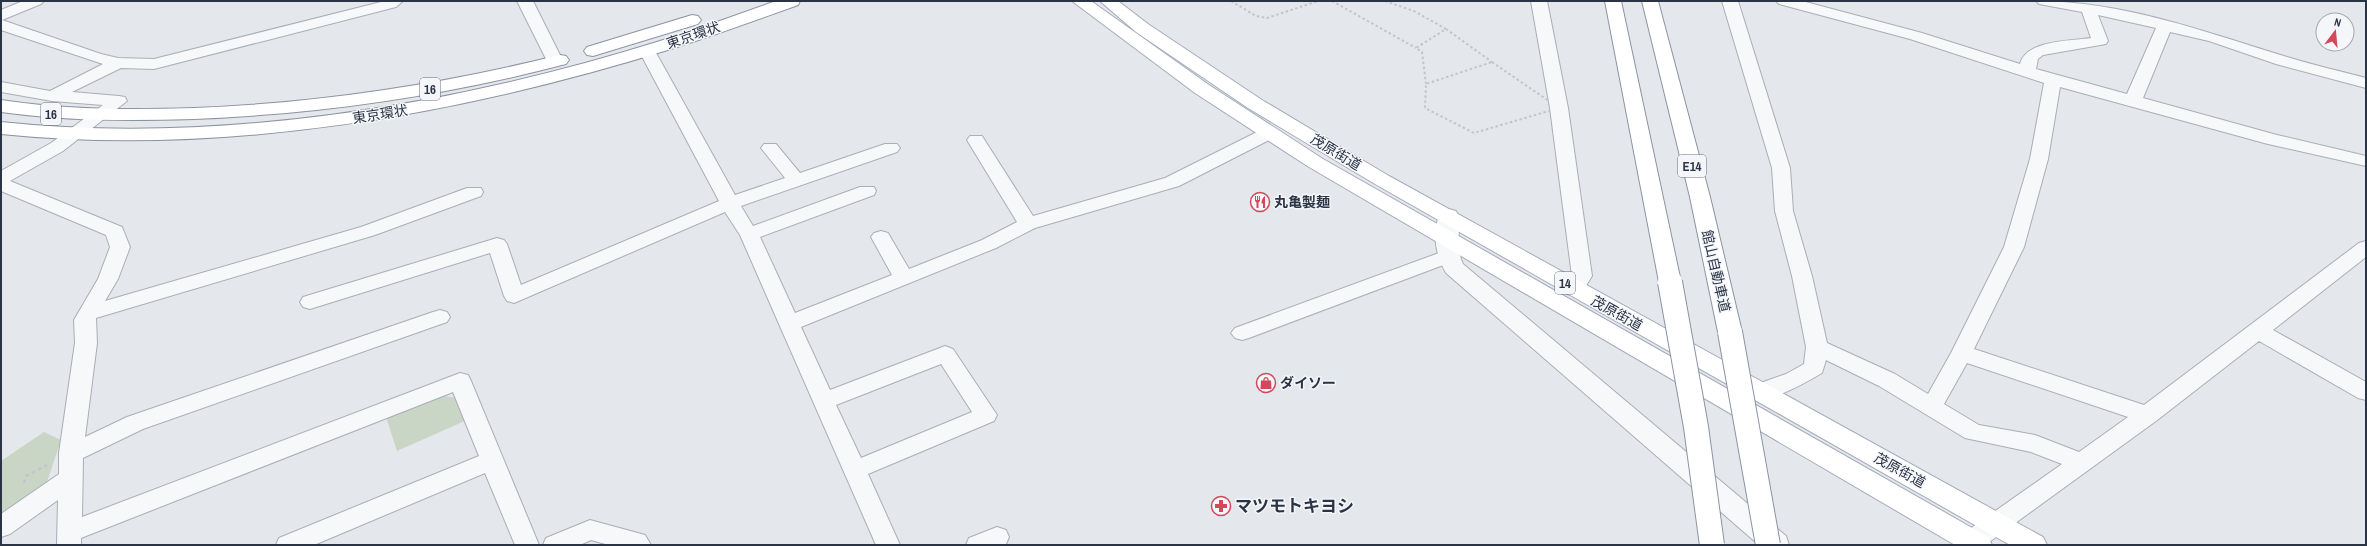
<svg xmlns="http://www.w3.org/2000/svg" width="2367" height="546" viewBox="0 0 2367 546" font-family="'Archivo Narrow','Noto Sans JP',sans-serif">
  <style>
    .green { fill: #c9d6c5 }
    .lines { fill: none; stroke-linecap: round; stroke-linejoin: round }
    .minor-casing { stroke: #a9aeb7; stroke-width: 2 }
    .tertiary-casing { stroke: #a9aeb7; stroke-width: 2 }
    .primary-casing { stroke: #a3abb8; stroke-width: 2 }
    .trunk-casing { stroke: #8b94a3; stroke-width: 2 }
    .motorway-casing { stroke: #8b94a3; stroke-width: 2 }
    .path-far1 { stroke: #c2c5cb; stroke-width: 2; stroke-dasharray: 2.5 2.5; stroke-linecap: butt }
    .path { stroke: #c2c5cb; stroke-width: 2.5; stroke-dasharray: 3.5 3.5; stroke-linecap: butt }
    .minor { fill: #f7f8fa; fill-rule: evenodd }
    .tertiary { fill: #f7f8fa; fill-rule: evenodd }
    .primary { fill: #fff; fill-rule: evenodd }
    .trunk { fill: #fff; fill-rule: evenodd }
    .motorway { fill: #fff; fill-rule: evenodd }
    .motorway-bridge-casing { stroke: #8b94a3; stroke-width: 26; stroke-linecap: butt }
    .motorway-bridge { stroke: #fff; stroke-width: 24 }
    .labels { text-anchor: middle; stroke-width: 3; stroke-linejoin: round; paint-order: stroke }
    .shield { fill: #f4f6f9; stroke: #676e7b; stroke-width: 1 }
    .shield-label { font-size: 13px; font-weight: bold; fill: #2b3445 }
    .street-label { font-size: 14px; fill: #2b3445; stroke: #f4f6f9 }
    .poi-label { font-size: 14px; font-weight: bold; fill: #2b3445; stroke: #f4f6f9; text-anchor: start }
    .near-poi-label { font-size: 17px; font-weight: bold; fill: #2b3445; stroke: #f4f6f9; text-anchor: start }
  </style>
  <rect width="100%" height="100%" fill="#e4e7ec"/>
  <!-- green -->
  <g class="green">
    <polygon points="439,395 457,398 467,420 397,451 386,417"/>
    <polygon points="44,432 61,440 45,488 1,518 1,461"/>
  </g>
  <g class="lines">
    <defs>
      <g id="minor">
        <polygon points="23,1 44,1 41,4 2,20 101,54 118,58 154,59 385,1 403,1 396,7 154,69 121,68 72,92 119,96 125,97 127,101 63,151 10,181 122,227 130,247 118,279 105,301 361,227 467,188 481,188 483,192 481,196 375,235 96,318 97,343 85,437 127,417 433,312 440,310 447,312 450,317 447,322 143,429 83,458 82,517 460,373 468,375 471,381 539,545 515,545 485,473 314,545 276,545 279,538 479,456 453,392 81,538 81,545 57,544 58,500 10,534 1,537 1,514 59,474 59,453 75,343 74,320 98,279 110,247 106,235 1,191 1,171 51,143 103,105 52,101 1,92 1,82 50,91 103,64 1,30 1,10"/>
        <polygon points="517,1 533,1 563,61 561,64 549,64 547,61"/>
        <polygon points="1531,1 1547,1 1568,108 1592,276 1581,294 1574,296 1567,294 1564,289 1572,276 1550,108"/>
        <path d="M1722 1H1738L1790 168 1793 211 1812 276 1827 343 1895 374 1928 394 1951 353 2004 247 2030 159 2044 83 1910 39 1779 4 1776 1H1802L1922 33 2020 64C2026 40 2070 41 2091 38L2082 12 2039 4 2036 1C2123 1 2205 32 2287 57 2313 65 2340 71 2366 78V88L2276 64 2209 41 2170 32 2143 98 2277 135 2366 156V166L2268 144 2060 87 2048 159 2024 247 1974 349 2144 405 2359 243 2366 241V257L2273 330 2366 382V400L2358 398 2259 341 2156 421 1985 545H1954L1957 538 2062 464 2031 452 1965 438 1879 386 1826 360 1822 373C1805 383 1771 403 1752 398L1749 392 1752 386 1786 374 1804 364 1806 347 1792 276 1775 211 1772 168ZM2098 15 2156 28 2127 94 2036 69 2038 59 2043 55 2106 44 2108 41ZM1967 363 2128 417 2079 452 2035 435 1979 425 1944 404Z"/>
        <path d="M647 46 653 48 655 51 735 195 785 178 761 148 764 144H776L800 173 885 144H897L900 148 897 152 741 206 753 226 860 187H874L876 191 874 195 760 237 795 313 892 275 871 237 874 233 881 231 888 233 909 269 982 240 1017 222 967 140 970 136H982L1033 216 1165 178 1263 129H1275L1278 133 1275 137 1179 186 1035 228 996 248 801 327 830 390 945 346 953 349 997 415 994 421 868 474 900 545H876L740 235 725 212 514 303 507 301 504 296 490 253 310 309 303 307 300 302 303 297 497 238 504 240 507 244 521 285 719 201 639 51 641 48ZM941 364 972 412 861 458 836 405Z"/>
        <polygon points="1447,250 1454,251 1457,256 1454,261 1249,338 1242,340 1235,338 1231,333 1235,328"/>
        <polygon points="590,520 645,535 651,545 609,545 591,540 580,545 543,545 546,538"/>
        <polygon points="997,527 1006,530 1009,537 1006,544 966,545 969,538"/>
      </g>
      <path id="tertiary" d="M1449 209 1456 211C1463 221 1454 246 1463 264L1786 536 1789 545H1759L1446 273C1436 256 1430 229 1442 211Z"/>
      <g id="primary">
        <polygon points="1072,1 1091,1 1209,85 1323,159 1988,537 1992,545 1955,545 1309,167 1195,93"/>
        <polygon points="1100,1 1118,1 1148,24 1262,100 1389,176 2043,537 2047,545 2010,545 1375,184 1248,108 1136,32"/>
      </g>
      <g id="trunk">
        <path d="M776 1H800L798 5C756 20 713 36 671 49 459 115 223 157 1 134V122C217 145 453 106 660 41 699 29 737 15 776 1Z"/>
        <polygon points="692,15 698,16 701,20 698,24 593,56 587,55 584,51 587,47"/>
        <path d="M560 55 566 56 569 60 566 64C444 96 320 114 194 119 129 121 65 121 1 112V100C65 110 129 110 194 108 318 103 439 85 560 55Z"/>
      </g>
      <g id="motorway">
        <polygon points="1605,1 1621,1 1681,282 1678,287 1670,289 1662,287 1659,282"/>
        <polygon points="1642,1 1658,1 1710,197 1742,332 1738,338 1730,340 1722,338 1718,332 1690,197"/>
      </g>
    </defs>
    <!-- minor casing -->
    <use href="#minor" class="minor-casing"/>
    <!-- tertiary casing -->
    <use href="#tertiary" class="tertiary-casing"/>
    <!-- primary casing -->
    <use href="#primary" class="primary-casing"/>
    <!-- trunk casing -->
    <use href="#trunk" class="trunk-casing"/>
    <!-- motorway casing -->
    <use href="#motorway" class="motorway-casing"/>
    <!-- path-far1 -->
    <g class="path-far1">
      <polyline points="1231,1 1256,16 1267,18 1318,1"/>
      <polyline points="1332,1 1416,48"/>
      <polyline points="1385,1 1414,11 1446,29"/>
      <polygon points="1492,62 1559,108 1474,133 1425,108 1426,84"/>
      <polyline points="1426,84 1422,52 1416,48 1446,29 1492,62"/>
    </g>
    <!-- path -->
    <polyline class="path" points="24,483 26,476 47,465"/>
    <!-- minor -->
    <use href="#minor" class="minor"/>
    <!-- tertiary -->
    <use href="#tertiary" class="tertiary"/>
    <!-- primary -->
    <use href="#primary" class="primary"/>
    <!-- trunk -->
    <use href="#trunk" class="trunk"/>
    <!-- motorway -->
    <use href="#motorway" class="motorway"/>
    <defs>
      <g id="motorway-bridge">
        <polyline points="1670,282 1696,427 1712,545"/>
        <polyline points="1730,332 1768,545"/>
      </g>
    </defs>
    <!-- motorway-bridge casing -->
    <use href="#motorway-bridge" class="motorway-bridge-casing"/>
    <!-- motorway-bridge -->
    <use href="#motorway-bridge" class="motorway-bridge"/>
  </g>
  <!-- icons -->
  <defs>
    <symbol id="restaurant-ring" viewBox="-11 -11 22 22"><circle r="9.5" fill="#f4f6f9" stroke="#d1495b" stroke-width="1.5"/><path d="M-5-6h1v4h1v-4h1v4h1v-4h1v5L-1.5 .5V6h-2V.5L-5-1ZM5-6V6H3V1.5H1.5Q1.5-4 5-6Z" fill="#d1495b"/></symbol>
    <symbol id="shop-ring" viewBox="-11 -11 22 22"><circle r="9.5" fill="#f4f6f9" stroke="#d1495b" stroke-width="1.5"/><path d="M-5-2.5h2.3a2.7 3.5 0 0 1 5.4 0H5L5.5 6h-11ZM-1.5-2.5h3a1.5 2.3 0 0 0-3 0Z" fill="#d1495b"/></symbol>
    <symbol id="pharmacy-ring" viewBox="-11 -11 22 22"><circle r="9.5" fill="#f4f6f9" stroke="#d1495b" stroke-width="1.5"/><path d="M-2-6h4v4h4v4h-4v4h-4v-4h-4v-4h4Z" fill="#d1495b"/></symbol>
  </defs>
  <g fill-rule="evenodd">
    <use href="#restaurant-ring" x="1249" y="191" width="22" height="22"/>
    <use href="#shop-ring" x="1255" y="372" width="22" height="22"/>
    <use href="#pharmacy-ring" x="1210" y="495" width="22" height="22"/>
  </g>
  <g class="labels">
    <!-- shield labels -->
    <g class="shield">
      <rect x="420" y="78" width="20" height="22" rx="3"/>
      <rect x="41" y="103" width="20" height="22" rx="3"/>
      <rect x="1678" y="155" width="28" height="22" rx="3"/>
      <rect x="1555" y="272" width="20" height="22" rx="3"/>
    </g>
    <g class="shield-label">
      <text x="430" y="94">16</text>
      <text x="51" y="119">16</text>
      <text x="1692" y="171">E14</text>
      <text x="1565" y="288">14</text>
    </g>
    <!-- street labels -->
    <g class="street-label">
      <text transform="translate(693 35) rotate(-19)" y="5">東京環状</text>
      <text transform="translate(380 114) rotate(-9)" y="5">東京環状</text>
      <text transform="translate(1336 152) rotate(31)" y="5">茂原街道</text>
      <text transform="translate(1716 271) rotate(77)" y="5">館山自動車道</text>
      <text transform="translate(1617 313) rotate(29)" y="5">茂原街道</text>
      <text transform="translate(1900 470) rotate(29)" y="5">茂原街道</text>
    </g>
    <!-- poi labels -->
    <g class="poi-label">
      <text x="1274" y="207">丸亀製麺</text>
      <text x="1280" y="388">ダイソー</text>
    </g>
    <!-- near-poi labels -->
    <g class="near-poi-label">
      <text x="1235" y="512">マツモトキヨシ</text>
    </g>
  </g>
  <!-- border -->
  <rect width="2367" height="546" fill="none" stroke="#2b3445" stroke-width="4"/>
  <!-- north arrow -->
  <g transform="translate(2335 32) rotate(16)"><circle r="19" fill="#f4f6f9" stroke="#a4a8b1"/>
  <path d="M0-3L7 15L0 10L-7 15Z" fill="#d1495b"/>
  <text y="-6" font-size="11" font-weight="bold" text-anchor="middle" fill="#2b3445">N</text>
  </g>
</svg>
